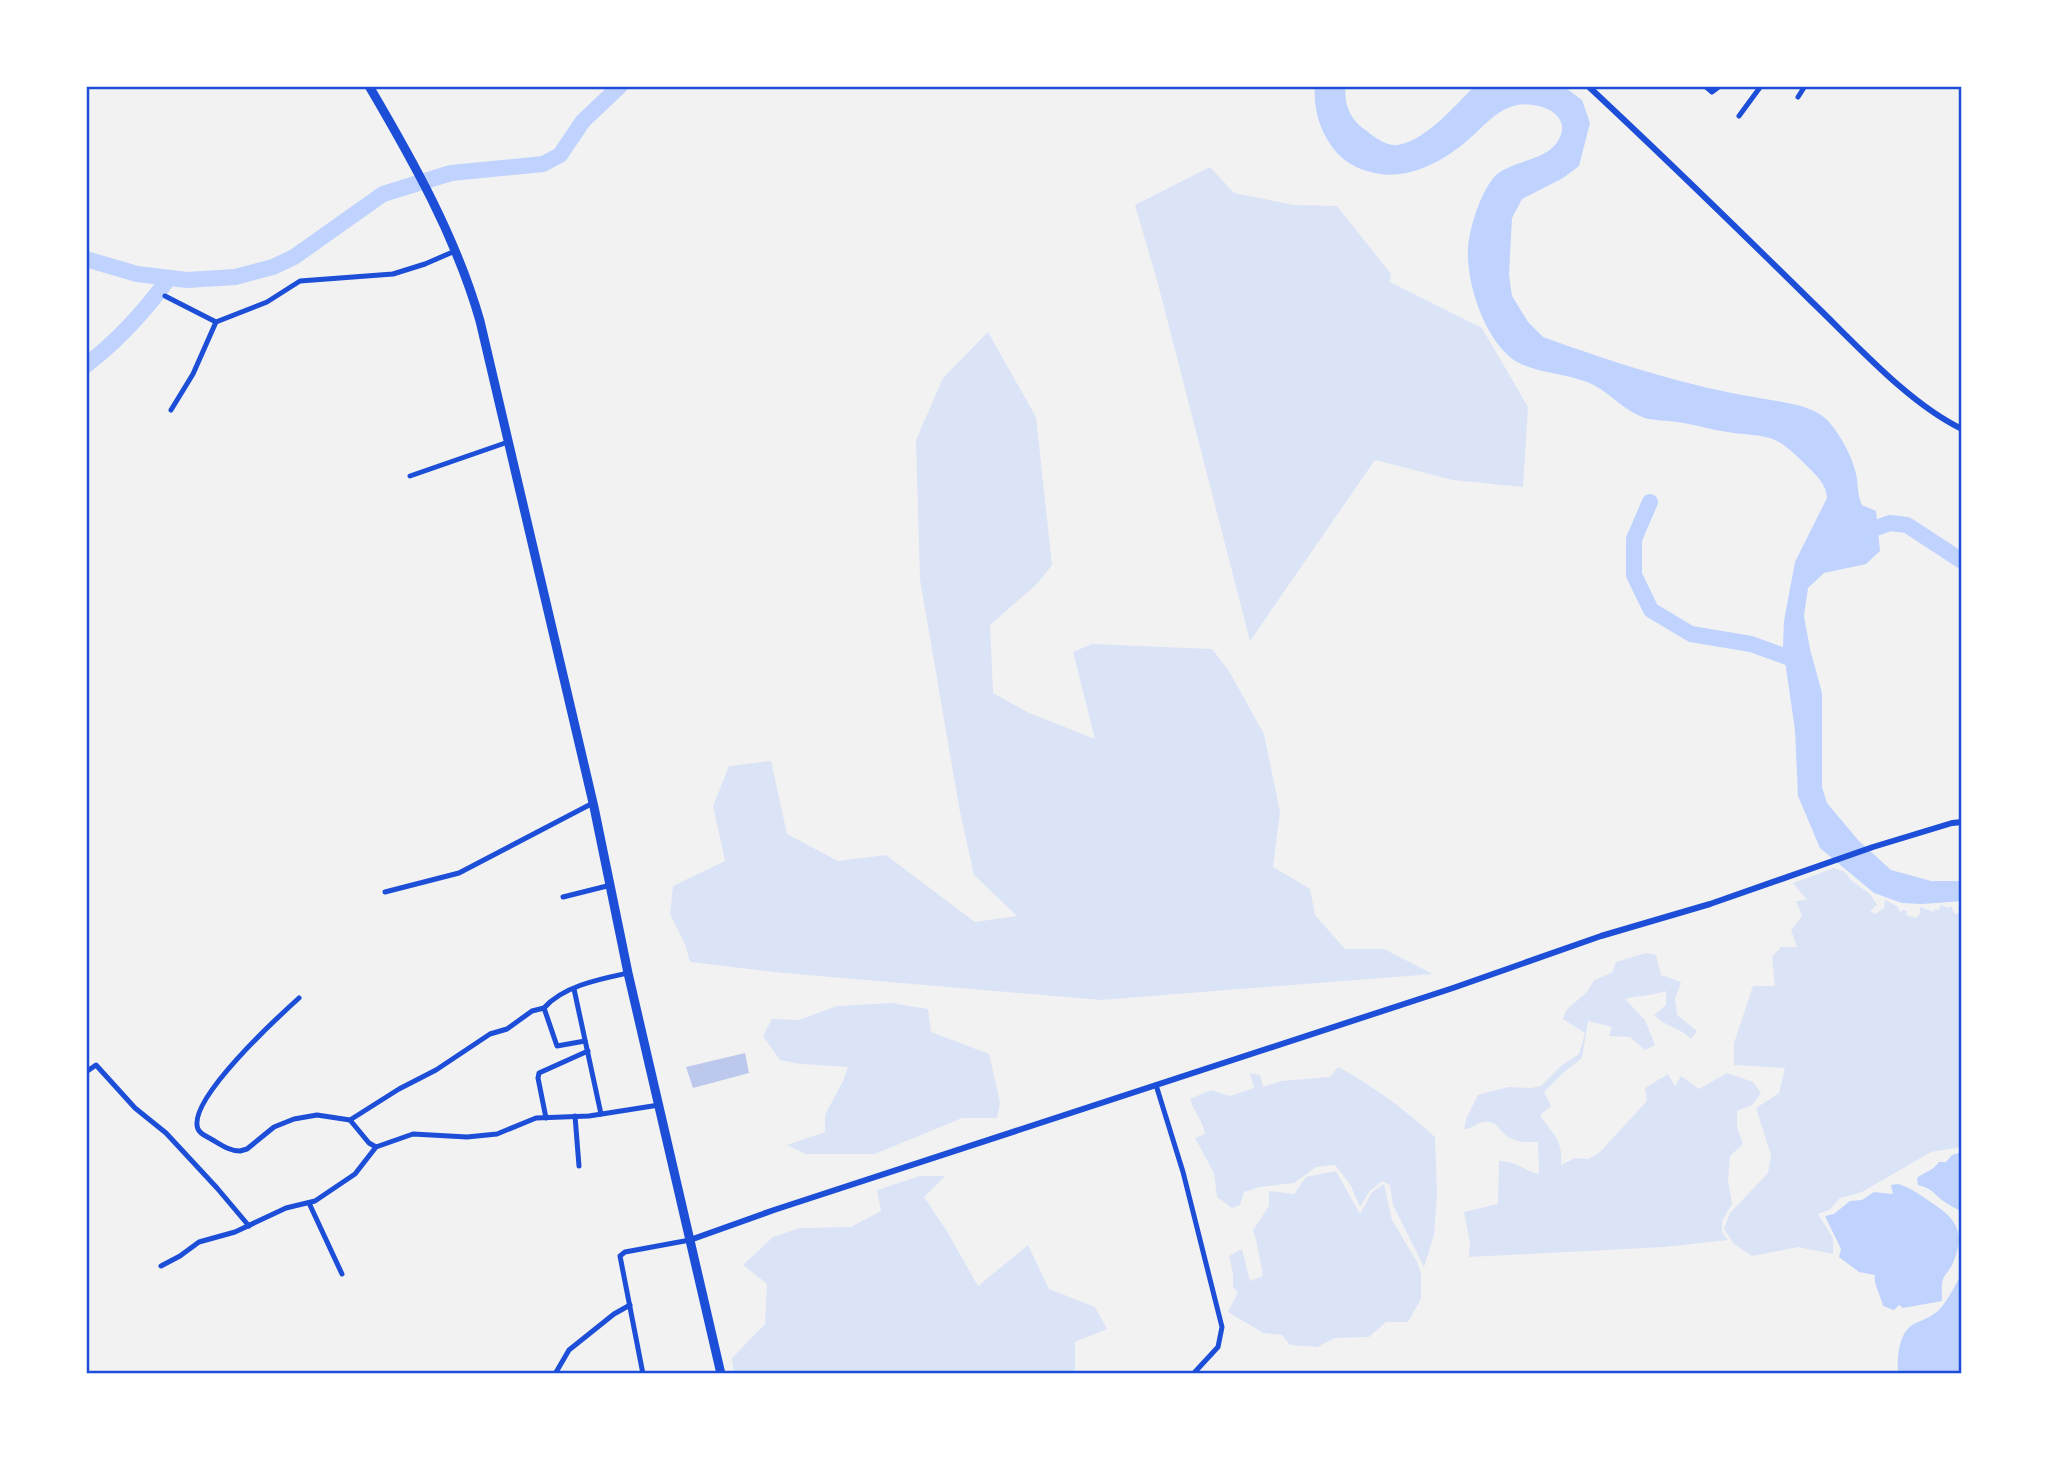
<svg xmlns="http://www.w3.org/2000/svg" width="2048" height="1460" viewBox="0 0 2048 1460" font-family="'Golos Text',sans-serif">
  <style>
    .green { fill: #dbe4f7 }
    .water { fill: #bfd3fe }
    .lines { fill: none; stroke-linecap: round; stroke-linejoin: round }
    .river { stroke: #bfd3fe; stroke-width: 16 }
    .building { fill: #bdc9ec }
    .minor { stroke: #1d4ed8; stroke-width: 5 }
    .tertiary { stroke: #1d4ed8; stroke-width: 6 }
    .trunk { stroke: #1d4ed8; stroke-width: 9 }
    .neatline { fill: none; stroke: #1d4ed8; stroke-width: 2.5 }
  </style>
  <rect width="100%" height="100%" fill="#f2f2f2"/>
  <!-- green -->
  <g class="green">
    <polygon points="1210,167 1234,193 1294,205 1337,206 1391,274 1390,282 1482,328 1528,407 1523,487 1453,480 1375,460 1250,641 1158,284 1135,205"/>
    <polygon points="988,332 1036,417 1052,565 1038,583 990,625 993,693 1027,712 1095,739 1073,652 1092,644 1212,649 1229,671 1264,734 1280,812 1273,867 1310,889 1315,915 1345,949 1384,949 1433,974 1101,1000 784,973 690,962 685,944 670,914 673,886 725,861 713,806 729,766 771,761 787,834 838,861 886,855 975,922 1017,916 974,875 960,812 920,580 916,440 943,378"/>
    <polygon points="1834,868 1845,872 1851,880 1870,894 1877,905 1870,911 1875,914 1884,908 1885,900 1897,906 1900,912 1903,910 1907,911 1906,915 1916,918 1920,914 1920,907 1934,912 1934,909 1938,910 1941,905 1948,908 1951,906 1955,914 1962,913 1962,1147 1931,1152 1862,1192 1840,1198 1829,1210 1818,1214 1833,1238 1833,1254 1798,1247 1752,1256 1734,1244 1724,1229 1730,1213 1768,1173 1771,1155 1756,1108 1779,1093 1785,1068 1734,1065 1734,1043 1753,986 1775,986 1772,957 1781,947 1797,947 1791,930 1802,916 1796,901 1807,900 1793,883"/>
    <path d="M1646 953 1656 955 1661 975 1681 982 1675 999 1677 1015 1697 1031 1691 1039C1678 1026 1667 1028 1654 1015L1666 1005V991C1652 996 1639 995 1625 999L1645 1020 1655 1045 1645 1050 1630 1037 1609 1036 1612 1027 1588 1021 1582 1058 1563 1073 1544 1092 1551 1106 1540 1115C1554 1136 1563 1139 1561 1165L1575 1158 1588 1159 1599 1153 1647 1101 1645 1088 1668 1074 1675 1086 1681 1076 1699 1089 1727 1073 1753 1082 1761 1093 1752 1105 1737 1111V1127L1743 1144 1730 1156 1728 1180 1732 1204 1722 1221V1232L1728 1240 1664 1247 1469 1257 1470 1243 1464 1212 1498 1204 1499 1161C1514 1160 1525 1171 1539 1174L1538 1142C1529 1142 1519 1143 1510 1138 1502 1134 1498 1123 1489 1122 1478 1120 1474 1129 1464 1129L1466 1119 1478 1095 1508 1087 1531 1088 1541 1086 1562 1065 1579 1054 1585 1033 1563 1019 1566 1010 1587 992 1594 980 1612 973 1616 962Z"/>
    <polygon points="891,1003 928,1009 931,1032 989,1054 1000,1102 997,1118 962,1118 875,1154 806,1154 787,1145 825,1132 825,1115 843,1081 848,1067 801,1064 780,1060 763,1036 772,1019 799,1020 837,1006"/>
    <path d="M1338 1067C1374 1086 1405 1110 1435 1137L1437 1193 1434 1235 1424 1267 1393 1205 1390 1185 1382 1181 1369 1192 1360 1207 1350 1184 1335 1165 1316 1167 1294 1183 1260 1187 1244 1192 1240 1205 1232 1208 1217 1197 1214 1173 1195 1138 1205 1134C1203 1121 1194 1112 1190 1099L1211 1090 1230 1096 1254 1088 1250 1073 1260 1075 1263 1087 1281 1081 1330 1077Z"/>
    <path d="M1336 1171 1360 1214 1372 1192 1384 1184 1392 1220 1417 1262 1421 1273V1299L1408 1322H1386L1369 1337 1335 1338 1317 1347 1290 1345 1282 1335 1263 1333 1228 1312 1238 1292 1233 1287V1273L1229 1256 1242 1249 1250 1281 1263 1276C1260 1260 1258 1245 1253 1230L1269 1206V1191L1294 1194 1306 1177Z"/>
    <polygon points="920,1176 945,1176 924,1197 948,1233 978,1286 1028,1245 1049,1289 1095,1307 1107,1329 1075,1342 1075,1374 734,1374 732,1358 765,1324 767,1284 743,1265 773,1237 800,1228 851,1227 881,1211 877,1190"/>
  </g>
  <!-- water -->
  <g class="water">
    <path d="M1315 86H1346C1343 102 1350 119 1364 129 1373 136 1385 146 1397 145 1425 142 1456 104 1475 86H1563L1582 100 1590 123 1579 166 1563 178 1522 199 1512 218 1509 275 1512 296 1528 322 1543 337C1615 363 1689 387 1765 399 1786 403 1814 405 1829 422 1842 437 1854 460 1857 479 1858 489 1858 496 1862 505L1876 511 1880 551 1866 564 1824 573 1808 588 1804 616 1810 649 1822 693V787L1827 803 1858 840 1891 870 1931 881H1962V901L1922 904 1902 903 1874 893 1820 848 1798 796 1795 730 1783 647 1784 621 1795 562 1827 498C1826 484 1817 476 1808 467 1799 458 1787 446 1775 440 1761 434 1744 435 1728 432 1711 430 1694 424 1677 422 1666 420 1655 421 1645 418 1620 409 1610 391 1587 382 1566 374 1542 373 1521 364 1487 348 1466 285 1468 249 1469 229 1481 190 1496 175 1513 160 1548 161 1559 139 1570 120 1551 107 1533 105 1502 99 1484 128 1462 145 1439 163 1410 178 1380 174 1363 171 1350 166 1338 154 1321 135 1313 111 1315 86Z"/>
    <path d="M1962 1152V1212C1956 1208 1948 1205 1942 1200 1932 1192 1933 1189 1918 1185L1917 1178C1924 1172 1933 1171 1939 1162H1946L1952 1155Z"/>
    <path d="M1898 1184C1912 1188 1923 1197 1935 1205 1960 1222 1965 1236 1952 1265 1950 1270 1945 1274 1943 1279 1941 1285 1942 1294 1942 1301L1903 1308 1899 1305 1894 1310 1883 1306C1881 1296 1873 1284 1875 1275L1859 1272 1839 1257 1841 1249 1825 1216 1834 1214 1850 1201 1862 1200 1874 1192 1893 1194 1891 1185Z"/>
    <path d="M1962 1273V1374H1898C1897 1358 1898 1333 1914 1324 1922 1320 1931 1317 1938 1311 1948 1301 1955 1285 1962 1273Z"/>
  </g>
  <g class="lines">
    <!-- river -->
    <g class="river">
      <polyline points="86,259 137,274 187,280 235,277 273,267 294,257 383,194 451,173 543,164 560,155 583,121 620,86"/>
      <path d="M86 365C119 340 145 311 169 278"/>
      <polyline points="1650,502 1634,539 1634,575 1651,610 1691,634 1751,644 1801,662 1801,664"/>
      <polyline points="1859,534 1890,523 1907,525 1962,561"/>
    </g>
  </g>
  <!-- building -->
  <polygon class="building" points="745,1053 749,1073 693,1088 686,1067"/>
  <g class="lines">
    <!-- minor -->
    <g class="minor">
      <polyline points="1705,86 1712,92 1720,86"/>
      <polyline points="1798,97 1805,86"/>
      <polyline points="1739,116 1761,86"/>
      <polyline points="165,296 216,322"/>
      <polyline points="171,410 193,374 216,322 267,302 300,281 393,274 425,264 455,251"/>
      <polyline points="410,476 508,442"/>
      <polyline points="385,892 459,873 593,803"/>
      <polyline points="563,897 611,885"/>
      <polyline points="574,989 601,1114"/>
      <path d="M299 998C278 1017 186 1101 198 1129 200 1134 206 1136 211 1139 220 1144 229 1151 240 1151L247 1149 274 1127 294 1119 317 1115 350 1120 369 1143 376 1147 413 1134 467 1137 497 1134 536 1118 589 1116 659 1105"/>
      <path d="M585 1041 557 1046 544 1008C563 986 600 979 628 973"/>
      <polyline points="86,1072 96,1065 135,1108 166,1133 217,1188 249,1226"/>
      <polyline points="1156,1085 1183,1172 1222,1327 1218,1347 1193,1374"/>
      <polyline points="575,1116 579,1166"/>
      <polyline points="546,1118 538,1078 539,1073 588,1051"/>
      <polyline points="350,1120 399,1089 436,1070 490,1034 507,1029 532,1011 544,1008"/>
      <polyline points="309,1203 342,1274"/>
      <polyline points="161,1266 180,1256 199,1242 235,1232 286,1208 315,1201 355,1174 376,1147"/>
      <polyline points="555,1374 569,1350 614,1314 630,1305"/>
      <polyline points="643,1374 620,1256 625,1252 690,1240"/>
    </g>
    <!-- tertiary -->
    <g class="tertiary">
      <path d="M1588 86C1664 157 1738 229 1812 302 1856 344 1908 403 1962 429"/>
      <polyline points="690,1240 774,1210 1453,988 1601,936 1710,904 1873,847 1952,823 1962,822"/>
    </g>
    <!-- trunk -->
    <path class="trunk" d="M369 86C413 161 456 237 480 321L594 807 628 973 721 1374"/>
  </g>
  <!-- border -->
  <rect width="2048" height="1460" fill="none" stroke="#ffffff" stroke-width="175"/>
  <rect x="88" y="88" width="1872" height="1284" class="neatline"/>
</svg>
